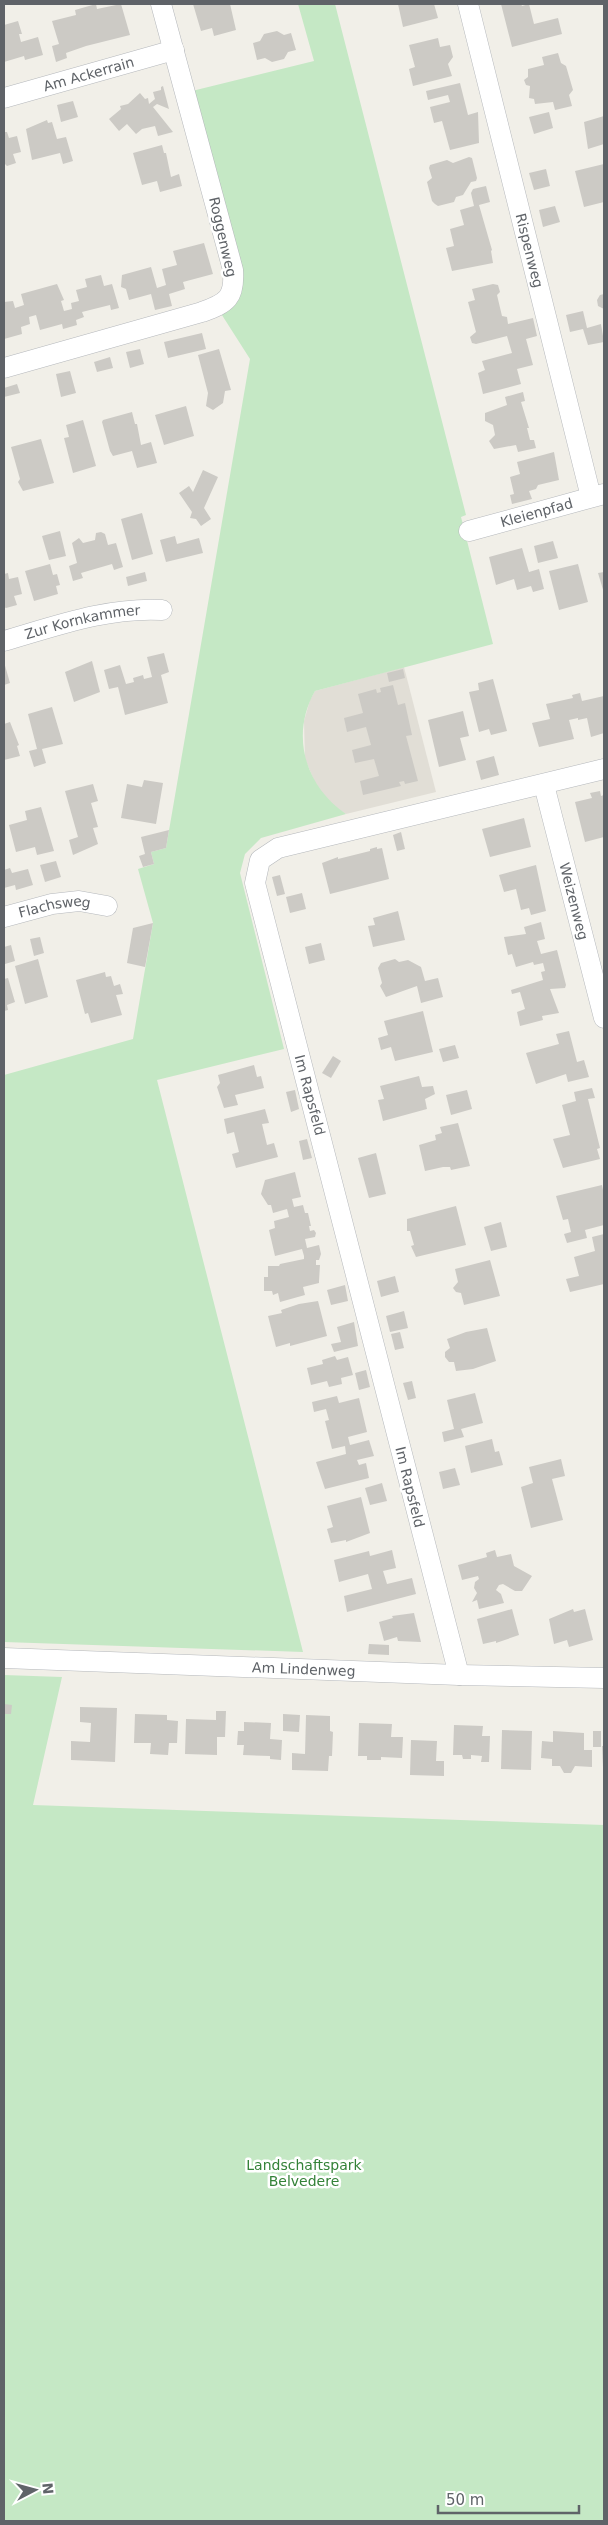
<svg xmlns="http://www.w3.org/2000/svg" width="608" height="2525" viewBox="0 0 608 2525" font-family="'DejaVu Sans',sans-serif">
  <style>
    .education { fill: #e1ded6 }
    .green { fill: #c5e8c5 }
    .building { fill: #cccac5 }
    .lines { fill: none; stroke-linecap: round; stroke-linejoin: round }
    .street-casing { stroke: #b5b8bc; stroke-width: 21 }
    .street { stroke: #fff; stroke-width: 20 }
    .labels { text-anchor: middle; stroke-width: 5; stroke-linejoin: round; paint-order: stroke }
    .street-label { font-size: 14px; fill: #5f6368; stroke: #fff }
    .park-label { font-size: 14px; fill: #348238; stroke: #fff }
  </style>
  <rect width="100%" height="100%" fill="#f1efe8"/>
  <!-- education -->
  <polygon class="education" points="404,667 436,792 346,814 335,807 317,787 305,759 304,721 310,700 315,691"/>
  <!-- green -->
  <g class="green">
    <path d="M298 4H335L466 515 461 517 493 644 315 691C290 735 305 786 346 814L261 838 245 854 240 873 284 1049 157 1080 303 1652 4 1642V1075L133 1039 153 923 138 869 154 864 151 852 166 848 250 359 220 312 235 301 192 91 314 61Z"/>
    <polygon points="4,1675 62,1677 33,1805 604,1825 604,2521 4,2521"/>
  </g>
  <!-- building -->
  <g class="building">
    <polygon points="96,4 97,9 121,4 130,35 86,46 66,53 67,58 56,62 52,46 59,44 52,21 76,15 75,10"/>
    <polygon points="193,4 230,4 236,30 214,36 212,28 201,31"/>
    <polygon points="398,4 434,4 438,18 403,27"/>
    <polygon points="501,4 521,4 522,6 529,4 534,24 558,18 562,34 512,47"/>
    <polygon points="18,21 22,34 19,34 21,42 38,37 43,55 25,60 24,56 4,62 4,25"/>
    <polygon points="277,31 284,35 291,33 296,50 288,52 284,59 272,62 265,58 257,60 253,43 260,41 264,34"/>
    <polygon points="438,38 440,47 450,45 453,57 448,64 452,76 413,86 409,69 415,67 409,45"/>
    <polygon points="558,53 561,63 566,66 573,90 569,95 572,106 555,110 553,102 535,104 534,99 529,98 530,86 526,85 524,80 528,77 528,69 544,65 542,57"/>
    <polygon points="460,83 468,115 478,112 479,143 450,150 442,121 434,123 430,107 450,102 448,95 428,100 426,91"/>
    <polygon points="163,86 169,109 157,104 153,107 173,132 158,136 155,126 142,129 136,134 127,124 119,131 109,119 121,109 120,106 128,104 140,93 145,99 148,98 149,104 155,99 153,92 161,90 161,87"/>
    <polygon points="73,101 78,117 61,122 57,105"/>
    <polygon points="549,112 553,128 534,134 529,117"/>
    <polygon points="604,116 604,144 588,149 584,122"/>
    <polygon points="47,120 48,123 52,122 57,139 66,137 73,161 63,164 60,153 32,160 26,129"/>
    <polygon points="4,132 7,132 9,138 17,136 21,152 13,154 16,163 7,166 4,163"/>
    <polygon points="162,145 164,153 166,153 171,177 179,174 182,186 160,192 157,181 142,185 133,153"/>
    <polygon points="469,157 472,158 477,178 476,181 471,182 463,195 456,197 454,202 438,206 435,204 432,201 427,182 432,178 429,168 430,165 447,160 453,163"/>
    <polygon points="604,164 604,202 584,207 575,171"/>
    <polygon points="546,169 550,186 534,190 529,173"/>
    <polygon points="486,186 490,202 479,205 492,250 491,251 493,263 452,271 446,248 454,246 450,229 464,225 460,210 474,206 471,193 473,189"/>
    <polygon points="555,206 560,222 543,227 539,210"/>
    <polygon points="204,243 213,274 183,282 185,289 169,294 172,306 155,310 151,294 129,300 126,289 121,287 122,275 151,267 157,288 166,285 162,269 177,265 173,251"/>
    <polygon points="101,275 104,286 112,284 119,308 111,310 110,305 82,312 84,317 76,320 77,325 63,329 62,324 40,330 36,315 29,317 30,324 21,327 22,334 4,339 4,302 13,301 15,308 24,305 21,294 57,284 64,300 61,301 64,311 72,309 71,303 79,301 76,290 87,287 85,279"/>
    <polygon points="493,284 498,285 500,292 497,295 502,316 507,317 508,324 533,318 537,336 526,339 533,365 517,369 521,384 483,394 478,373 485,370 482,361 512,353 507,336 476,344 472,343 470,337 476,332 468,302 475,300 472,289"/>
    <polygon points="604,294 604,309 598,306 597,300 600,295"/>
    <polygon points="583,311 587,328 601,324 604,342 588,345 583,329 570,332 566,315"/>
    <polygon points="202,333 206,349 168,358 164,342"/>
    <polygon points="140,349 144,364 130,368 126,352"/>
    <polygon points="219,349 231,390 225,391 223,403 213,410 206,406 208,393 198,355"/>
    <polygon points="110,357 113,368 97,372 94,362"/>
    <polygon points="70,371 76,393 61,397 56,374"/>
    <polygon points="17,384 20,393 4,397 4,388"/>
    <polygon points="523,392 525,401 521,402 529,428 527,428 530,440 534,440 536,448 518,452 516,445 494,449 489,441 495,435 493,425 485,421 485,413 507,405 505,397"/>
    <polygon points="186,406 194,436 164,445 155,415"/>
    <polygon points="132,412 135,424 137,424 141,445 151,442 157,463 137,468 132,451 113,456 110,451 102,422 103,420"/>
    <polygon points="83,420 96,466 73,473 64,438 69,437 66,425"/>
    <polygon points="41,439 54,483 23,491 18,482 20,479 11,447"/>
    <polygon points="554,452 559,480 538,485 536,489 529,491 532,499 512,504 510,495 514,494 510,477 520,474 517,462"/>
    <polygon points="203,470 218,477 204,508 211,519 201,526 196,519 190,518 192,512 179,493 189,486 193,492"/>
    <polygon points="142,513 153,554 132,560 121,519"/>
    <polygon points="60,531 66,556 49,560 42,536"/>
    <polygon points="101,532 105,534 108,545 116,543 123,567 114,570 112,564 81,573 83,578 73,581 69,566 77,563 72,543 79,538 83,543 95,540 96,533"/>
    <polygon points="175,536 177,544 199,538 203,553 166,562 160,540"/>
    <polygon points="553,541 558,558 538,563 534,546"/>
    <polygon points="522,548 529,572 539,569 544,589 533,592 531,586 517,590 514,579 496,585 489,557"/>
    <polygon points="50,564 53,575 57,574 60,585 56,586 58,594 34,601 25,571"/>
    <polygon points="578,564 588,602 559,610 549,571"/>
    <polygon points="145,572 147,581 128,586 126,577"/>
    <polygon points="604,572 604,593 598,573"/>
    <polygon points="8,573 9,579 18,577 22,594 14,596 17,605 6,608 4,607 4,574"/>
    <polygon points="164,653 169,672 161,675 168,703 125,715 118,687 109,689 104,670 120,665 126,684 134,682 133,678 143,675 144,679 152,677 147,657"/>
    <polygon points="92,661 100,692 74,702 65,672"/>
    <polygon points="4,662 10,683 4,685"/>
    <polygon points="403,669 405,678 389,682 387,673"/>
    <polygon points="493,679 507,731 491,735 489,729 479,732 469,692 479,690 478,683"/>
    <polygon points="393,685 398,705 405,703 412,735 406,736 418,781 405,784 404,781 399,782 401,786 363,795 360,781 379,776 374,759 355,763 352,750 371,745 366,727 347,732 344,718 363,713 358,694 376,689 377,693 381,692 380,688"/>
    <polygon points="580,693 582,701 604,696 604,733 591,737 587,718 578,720 578,718 569,720 574,739 539,747 532,723 550,719 546,704 573,698 572,695"/>
    <polygon points="52,707 63,744 42,749 46,763 34,767 29,751 37,749 28,714"/>
    <polygon points="463,711 469,736 460,738 466,760 439,767 428,720"/>
    <polygon points="10,722 19,745 17,746 20,756 4,760 4,724"/>
    <polygon points="494,756 499,775 481,780 476,761"/>
    <polygon points="144,780 163,783 156,824 121,818 127,784 142,787"/>
    <polygon points="93,784 98,801 91,803 98,827 93,828 98,844 73,855 69,840 78,837 65,791"/>
    <polygon points="600,791 601,796 604,795 604,837 585,842 575,802 592,798 590,793"/>
    <polygon points="41,807 54,851 37,855 35,847 16,852 9,825 27,820 25,811"/>
    <polygon points="524,818 531,847 490,857 482,829"/>
    <polygon points="169,830 166,848 151,852 154,864 143,867 139,856 145,854 141,837"/>
    <polygon points="401,832 405,849 397,851 393,835"/>
    <polygon points="377,847 377,849 382,848 389,879 330,894 322,863 338,857 338,859 370,851 370,849"/>
    <polygon points="56,861 61,877 45,882 40,865"/>
    <polygon points="536,865 546,911 531,915 529,908 521,910 516,889 504,892 499,875"/>
    <polygon points="10,868 12,873 28,869 33,885 16,890 15,885 4,888 4,870"/>
    <polygon points="280,875 285,894 277,896 272,877"/>
    <polygon points="302,893 306,909 290,913 286,897"/>
    <polygon points="398,911 405,940 373,947 368,926 375,925 373,918"/>
    <polygon points="541,922 545,939 537,941 541,954 557,950 566,985 565,988 550,989 559,1013 542,1016 543,1020 520,1026 517,1012 525,1009 520,992 512,994 511,990 543,980 541,972 545,971 543,963 534,965 533,962 516,967 512,954 508,955 504,937 526,934 524,927"/>
    <polygon points="153,923 145,967 127,963 133,928"/>
    <polygon points="40,937 44,953 34,956 30,939"/>
    <polygon points="321,943 325,960 309,964 305,947"/>
    <polygon points="11,945 15,961 5,964 4,947"/>
    <polygon points="38,959 48,997 25,1004 15,966"/>
    <polygon points="395,959 399,962 408,960 421,967 425,981 438,978 443,997 421,1003 417,986 386,997 380,986 382,983 378,968 381,963"/>
    <polygon points="105,972 106,977 111,976 114,986 120,984 123,994 116,995 122,1015 91,1023 88,1013 85,1014 76,980"/>
    <polygon points="8,978 15,1002 7,1005 8,1010 4,1011 4,979"/>
    <polygon points="423,1011 433,1052 395,1061 391,1047 381,1050 378,1038 388,1035 384,1021"/>
    <polygon points="569,1031 577,1062 584,1060 589,1077 568,1082 566,1074 536,1084 526,1053 559,1044 556,1034"/>
    <polygon points="455,1045 459,1058 443,1062 439,1049"/>
    <polygon points="333,1056 341,1061 331,1078 322,1073"/>
    <polygon points="254,1065 257,1077 261,1076 264,1088 235,1095 238,1105 224,1108 217,1087 220,1083 218,1075"/>
    <polygon points="419,1076 422,1087 433,1086 435,1094 425,1099 427,1109 383,1121 378,1100 384,1099 380,1086"/>
    <polygon points="592,1088 595,1098 588,1099 600,1148 597,1149 600,1159 563,1168 553,1139 570,1135 562,1105 576,1101 574,1092"/>
    <polygon points="295,1090 299,1109 291,1112 286,1092"/>
    <polygon points="467,1090 472,1109 451,1115 446,1095"/>
    <polygon points="265,1109 269,1123 262,1124 267,1145 274,1143 278,1157 236,1168 232,1154 239,1152 234,1132 227,1134 224,1119"/>
    <polygon points="458,1123 470,1166 451,1170 450,1167 443,1167 425,1171 419,1145 436,1140 435,1135 442,1133 440,1127"/>
    <polygon points="307,1139 312,1158 303,1160 299,1141"/>
    <polygon points="376,1153 386,1194 369,1198 358,1158"/>
    <polygon points="295,1172 301,1197 292,1199 294,1207 303,1205 305,1213 308,1213 311,1226 309,1226 310,1231 314,1230 316,1233 315,1237 305,1239 307,1248 319,1245 321,1254 319,1260 316,1260 316,1265 320,1265 319,1281 319,1283 303,1287 305,1295 280,1302 278,1293 273,1295 272,1291 264,1291 264,1277 268,1277 268,1266 279,1266 280,1264 304,1259 304,1256 302,1249 275,1256 269,1230 275,1228 274,1221 289,1217 287,1209 273,1213 271,1205 268,1205 261,1194 265,1180"/>
    <polygon points="602,1185 604,1195 604,1225 585,1230 587,1238 567,1243 564,1234 571,1232 568,1219 563,1220 556,1196"/>
    <polygon points="456,1206 466,1245 416,1257 411,1246 414,1245 410,1231 407,1231 407,1219"/>
    <polygon points="501,1222 507,1247 491,1251 484,1227"/>
    <polygon points="604,1234 604,1284 570,1292 566,1279 579,1276 574,1257 595,1251 592,1237"/>
    <polygon points="490,1260 500,1296 464,1305 461,1293 456,1292 453,1288 458,1282 455,1269"/>
    <polygon points="395,1276 399,1292 381,1297 377,1281"/>
    <polygon points="345,1285 348,1301 331,1305 327,1290"/>
    <polygon points="318,1301 327,1336 290,1346 290,1343 276,1347 268,1316 282,1313 281,1310 299,1304"/>
    <polygon points="404,1311 408,1328 390,1332 386,1316"/>
    <polygon points="354,1322 358,1346 334,1352 331,1344 341,1342 337,1327"/>
    <polygon points="487,1328 496,1361 473,1369 456,1371 454,1362 449,1362 445,1357 445,1352 450,1348 447,1339 466,1332"/>
    <polygon points="400,1332 404,1348 395,1350 391,1334"/>
    <polygon points="335,1356 337,1360 348,1357 353,1375 341,1378 342,1384 329,1387 327,1381 311,1385 307,1368 323,1364 322,1360"/>
    <polygon points="366,1370 370,1387 359,1390 355,1373"/>
    <polygon points="412,1381 416,1398 408,1400 403,1383"/>
    <polygon points="475,1393 483,1423 461,1429 464,1437 444,1442 442,1432 454,1429 447,1400"/>
    <polygon points="337,1396 339,1403 359,1398 367,1432 348,1437 350,1445 369,1440 374,1456 357,1460 359,1465 366,1463 369,1478 325,1489 316,1462 346,1454 345,1446 332,1449 325,1421 329,1420 326,1409 314,1412 312,1402"/>
    <polygon points="492,1439 495,1452 499,1451 503,1465 471,1473 465,1446"/>
    <polygon points="561,1459 565,1476 552,1479 563,1520 531,1528 521,1487 533,1483 529,1467"/>
    <polygon points="455,1468 460,1485 443,1489 439,1472"/>
    <polygon points="382,1483 387,1501 370,1505 365,1488"/>
    <polygon points="361,1497 370,1533 346,1542 346,1540 331,1543 327,1529 333,1527 327,1506"/>
    <polygon points="392,1550 396,1568 383,1571 387,1584 412,1578 416,1594 347,1612 344,1596 372,1589 368,1574 339,1582 334,1560 369,1551 370,1556"/>
    <polygon points="495,1550 497,1557 511,1554 514,1566 532,1576 522,1591 515,1591 503,1584 499,1585 496,1590 501,1594 504,1603 479,1609 477,1600 472,1602 477,1593 474,1588 475,1582 479,1579 478,1576 462,1580 458,1565 487,1557 486,1553"/>
    <polygon points="512,1609 519,1635 496,1643 496,1641 483,1644 477,1619"/>
    <polygon points="573,1609 574,1612 585,1609 593,1640 569,1647 567,1640 554,1644 549,1619"/>
    <polygon points="414,1613 421,1642 398,1641 397,1637 384,1641 379,1622 393,1618 392,1616"/>
    <polygon points="369,1644 389,1645 389,1655 368,1654"/>
    <polygon points="4,1704 12,1705 11,1714 4,1714"/>
    <polygon points="80,1707 117,1708 115,1762 71,1760 71,1741 90,1742 91,1723 80,1722"/>
    <polygon points="216,1711 226,1711 225,1737 217,1737 217,1755 185,1754 186,1719 216,1720"/>
    <polygon points="135,1714 167,1715 167,1720 178,1721 177,1743 169,1743 168,1755 150,1754 151,1743 134,1743"/>
    <polygon points="283,1714 300,1715 299,1732 283,1731"/>
    <polygon points="306,1715 330,1716 330,1731 333,1732 332,1756 329,1756 328,1771 292,1770 292,1753 305,1754"/>
    <polygon points="244,1722 271,1723 270,1739 282,1740 281,1760 270,1759 270,1756 243,1755 244,1745 237,1745 238,1731 244,1731"/>
    <polygon points="359,1723 392,1724 391,1737 403,1737 402,1758 381,1757 381,1760 367,1760 367,1756 358,1756"/>
    <polygon points="454,1725 483,1726 482,1736 490,1736 489,1762 481,1762 482,1756 471,1755 471,1759 463,1759 462,1755 453,1755"/>
    <polygon points="502,1730 532,1731 531,1770 501,1769"/>
    <polygon points="553,1731 584,1733 584,1750 592,1750 592,1767 575,1766 571,1773 564,1773 560,1766 552,1766 552,1759 541,1758 542,1741 553,1742"/>
    <rect x="593" y="1731" width="8" height="16"/>
    <polygon points="411,1740 437,1741 436,1761 444,1761 444,1776 410,1775"/>
    <polygon points="602,1746 604,1746 604,1767 603,1767"/>
  </g>
  <g class="lines">
    <defs>
      <g id="street">
        <path id="s1" d="M468 4 591 497"/>
        <path id="s2" d="M4 98 174 50"/>
        <path d="M4 368 202 312C227 303 235 298 233 270L161 4"/>
        <path id="s3" d="M469 531 604 494"/>
        <path id="s4" d="M4 641C56 626 107 607 162 610"/>
        <path id="s5" d="M544 785 604 1018"/>
        <path id="s6" d="M4 917 52 904 79 901 107 906"/>
        <path id="s7" d="M4 1658 459 1675 604 1678"/>
        <polyline points="459,1675 255,883 260,860 278,848 604,769"/>
      </g>
    </defs>
    <!-- street casing -->
    <use href="#street" class="street-casing"/>
    <!-- street -->
    <use href="#street" class="street"/>
  </g>
  <g class="labels">
    <!-- street labels -->
    <g class="street-label">
      <text dy="5" stroke="none"><textPath href="#s2" startOffset="88">Am Ackerrain</textPath></text>
      <text transform="translate(223 237) rotate(77)" y="5">Roggenweg</text>
      <text dy="5" stroke="none"><textPath href="#s1" startOffset="254">Rispenweg</textPath></text>
      <text dy="5" stroke="none"><textPath href="#s3" startOffset="70">Kleienpfad</textPath></text>
      <text dy="5" stroke="none"><textPath href="#s4" startOffset="81">Zur Kornkammer</textPath></text>
      <text dy="5" stroke="none"><textPath href="#s5" startOffset="120">Weizenweg</textPath></text>
      <text dy="5" stroke="none"><textPath href="#s6" startOffset="52">Flachsweg</textPath></text>
      <text transform="translate(310 1095) rotate(75)" y="5">Im Rapsfeld</text>
      <text transform="translate(410 1487) rotate(76)" y="5">Im Rapsfeld</text>
      <text dy="5" stroke="none"><textPath href="#s7" startOffset="300">Am Lindenweg</textPath></text>
    </g>
    <!-- park labels -->
    <g class="park-label">
      <text x="304" y="2170">Landschaftspark<tspan x="304" dy="16">Belvedere</tspan></text>
    </g>
  </g>
  <!-- border -->
  <rect width="608" height="2525" fill="none" stroke="#5f6368" stroke-width="10"/>
  <!-- north arrow -->
  <g transform="translate(35 2490) rotate(84)" stroke="#ffffff" stroke-width="4" paint-order="stroke">
  <path d="M0-4L9 19L0 12L-9 19Z" fill="#5f6368"/>
  <text y="-8" font-size="14" font-weight="bold" text-anchor="middle" fill="#5f6368">N</text>
  </g>
  <!-- scale -->
  <path d="M438 2505v8h141v-8" fill="none" stroke="#5f6368" stroke-width="2.5"/>
  <text x="446" y="2505" font-size="15" fill="#5f6368" stroke="#ffffff" stroke-width="4" paint-order="stroke">50 m</text>
</svg>
